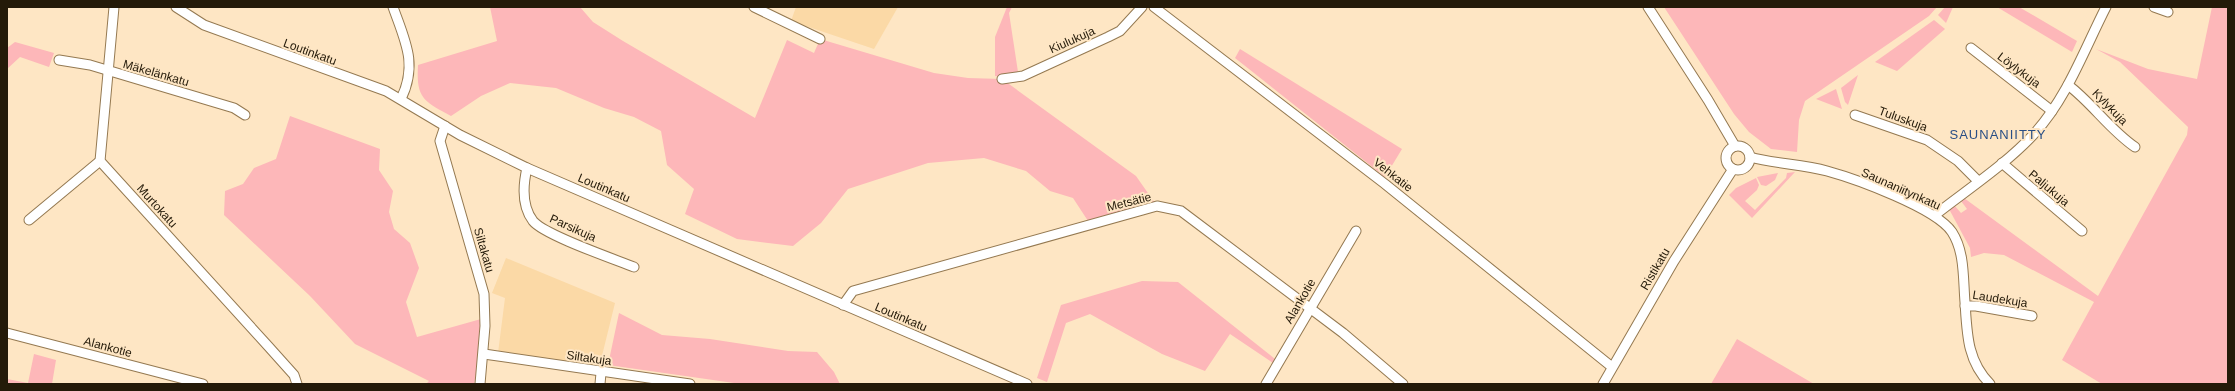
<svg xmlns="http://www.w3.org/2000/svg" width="2235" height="391" viewBox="0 0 2235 391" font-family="Arial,sans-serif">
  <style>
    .built { fill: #fbd9a6 }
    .green { fill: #fdb7b9 }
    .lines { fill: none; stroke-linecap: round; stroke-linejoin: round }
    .minor-casing { stroke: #947951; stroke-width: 11 }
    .minor { stroke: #fff; stroke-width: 9 }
    .labels { text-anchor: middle; stroke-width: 4; stroke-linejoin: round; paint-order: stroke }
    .street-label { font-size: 12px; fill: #241a09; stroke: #fee6c4 }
    .neighbourhood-label { font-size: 13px; letter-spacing: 1px; fill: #294e85; stroke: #fee6c4 }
  </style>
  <rect width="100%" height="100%" fill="#fee6c4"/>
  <!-- built -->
  <g class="built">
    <polygon points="796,7 898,7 874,49 791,21"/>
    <polygon points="506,258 615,303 599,368 498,353 505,298 492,293"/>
  </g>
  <!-- green -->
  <g class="green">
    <path d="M490 7H580L593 22 623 41 755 118 787 40 814 53 820 39 934 73 968 78 1002 79 1136 176 1157 206 1090 224 1073 198 1050 191 1026 171 984 158 928 163 848 189 821 223 793 246 737 239 685 214 694 189 667 165 661 131 634 117 604 108 556 88 510 83 481 96 451 116C423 101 416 98 418 65L497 41Z"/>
    <polygon points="1007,7 1012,7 1009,13 1018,72 1001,77 995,76 995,37"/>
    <polygon points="1664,7 1937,7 1929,16 1805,101 1799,120 1797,152 1771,149 1749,132 1734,114"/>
    <polygon points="1945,7 1953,7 1946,23 1938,15"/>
    <polygon points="1997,7 2019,7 2077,41 2072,52"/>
    <polygon points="2212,7 2228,7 2228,384 2102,384 2062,360 2094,302 2004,255 1984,253 1971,257 1970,248 1949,209 1954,205 1961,213 1967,209 1961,201 1964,198 2098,296 2187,135 2188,127 2120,62 2096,49 2148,69 2197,79"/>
    <polygon points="1934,20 1945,29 1897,71 1875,62"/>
    <polygon points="15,42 54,53 49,67 20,57 7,69 7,48"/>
    <polygon points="1240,49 1402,149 1385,177 1235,58"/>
    <polygon points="1858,75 1848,105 1845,102 1841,88"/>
    <polygon points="1836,89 1842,109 1816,99"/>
    <polygon points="290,116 380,149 379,170 393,191 389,212 394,229 410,243 419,268 406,302 417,337 481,319 480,355 474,384 426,384 429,381 355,344 310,296 224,215 225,191 243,184 254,168 276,159"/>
    <polygon points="1795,172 1752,218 1729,195 1736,188 1756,178 1759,185 1757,190 1745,201 1755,210 1786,178 1787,173"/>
    <polygon points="1778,173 1775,180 1766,186 1761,185 1757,177"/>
    <polygon points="1142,281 1178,282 1275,359 1273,363 1230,334 1205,371 1162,354 1090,314 1066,323 1047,382 1037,378 1061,305"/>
    <polygon points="619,313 662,335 710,339 788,351 817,352 834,372 840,384 741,384 608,365"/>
    <polygon points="1737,339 1814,384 1711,384"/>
    <polygon points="34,354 56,360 52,384 7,384 7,379 28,383"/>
  </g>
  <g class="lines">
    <defs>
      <g id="minor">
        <polyline points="114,7 100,161 268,346 294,375 297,384"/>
        <polyline points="176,7 204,25 386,91 460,135 527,168 1027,384"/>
        <path d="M393 7C405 41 418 64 401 99"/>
        <polyline points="754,7 820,39"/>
        <polyline points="1154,7 1385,184 1612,367"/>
        <polyline points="1648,7 1708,100 1735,146"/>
        <polyline points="2154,7 2168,12"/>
        <polyline points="1971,48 2052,111"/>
        <polyline points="59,60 90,65 234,108 245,115"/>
        <polyline points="1002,79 1023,76 1108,37 1120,31 1142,7"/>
        <path d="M2068 85C2092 103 2110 130 2135 147"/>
        <polyline points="1855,115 1927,140 1958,161 1978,181"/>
        <polyline points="445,126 440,141 484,294 485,326 480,384"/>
        <circle cx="1738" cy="158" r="12"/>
        <path d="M1750 157C1775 164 1802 164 1827 171 1856 179 1936 208 1952 232 1965 252 1963 279 1965 302 1967 333 1967 361 1990 384"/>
        <polyline points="2002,163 2082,231"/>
        <path d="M527 168C523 185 521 205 533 221 544 235 614 259 634 267"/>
        <path d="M1935 215C1968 189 2005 165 2034 134 2067 98 2084 50 2106 7"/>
        <polyline points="29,220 100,161"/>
        <polyline points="843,305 853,291 1157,206 1181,211 1343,333 1403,384"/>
        <polyline points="1965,306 1976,306 2032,316"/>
        <polyline points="7,333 203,384"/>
        <polyline points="484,354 690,384"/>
        <polyline points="600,384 601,373"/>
        <polyline points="1266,384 1356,231"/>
        <polyline points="1603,384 1674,261 1733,169"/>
      </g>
    </defs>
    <!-- minor casing -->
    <use href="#minor" class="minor-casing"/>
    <!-- minor -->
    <use href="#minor" class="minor"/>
  </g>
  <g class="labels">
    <!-- street labels -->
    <g class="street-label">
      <text transform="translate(1072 40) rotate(-24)" y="4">Kiulukuja</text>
      <text transform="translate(310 52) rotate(20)" y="4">Loutinkatu</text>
      <text transform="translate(2019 70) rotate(37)" y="4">Löylykuja</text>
      <text transform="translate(156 73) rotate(16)" y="4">Mäkelänkatu</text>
      <text transform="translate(2110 107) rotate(46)" y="4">Kylykuja</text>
      <text transform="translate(1903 119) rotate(20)" y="4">Tuluskuja</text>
      <text transform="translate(1393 175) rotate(38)" y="4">Vehkatie</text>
      <text transform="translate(604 188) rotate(23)" y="4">Loutinkatu</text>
      <text transform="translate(2049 188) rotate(40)" y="4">Paljukuja</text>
      <text transform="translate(1901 189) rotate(24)" y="4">Saunaniitynkatu</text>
      <text transform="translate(1129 202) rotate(-14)" y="4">Metsätie</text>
      <text transform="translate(157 206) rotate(48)" y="4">Murtokatu</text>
      <text transform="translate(573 228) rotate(24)" y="4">Parsikuja</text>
      <text transform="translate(484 250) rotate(74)" y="4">Siltakatu</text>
      <text transform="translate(1655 269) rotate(-60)" y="4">Ristikatu</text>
      <text transform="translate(2000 299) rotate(9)" y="4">Laudekuja</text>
      <text transform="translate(1300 301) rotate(-60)" y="4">Alankotie</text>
      <text transform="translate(901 317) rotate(23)" y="4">Loutinkatu</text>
      <text transform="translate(108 347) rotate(15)" y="4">Alankotie</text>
      <text transform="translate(589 358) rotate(8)" y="4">Siltakuja</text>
    </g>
    <!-- neighbourhood labels -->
    <g class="neighbourhood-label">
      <text x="1998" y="139">SAUNANIITTY</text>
    </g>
  </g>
  <!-- border -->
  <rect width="2235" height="391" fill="none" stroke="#241a09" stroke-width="16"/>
</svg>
